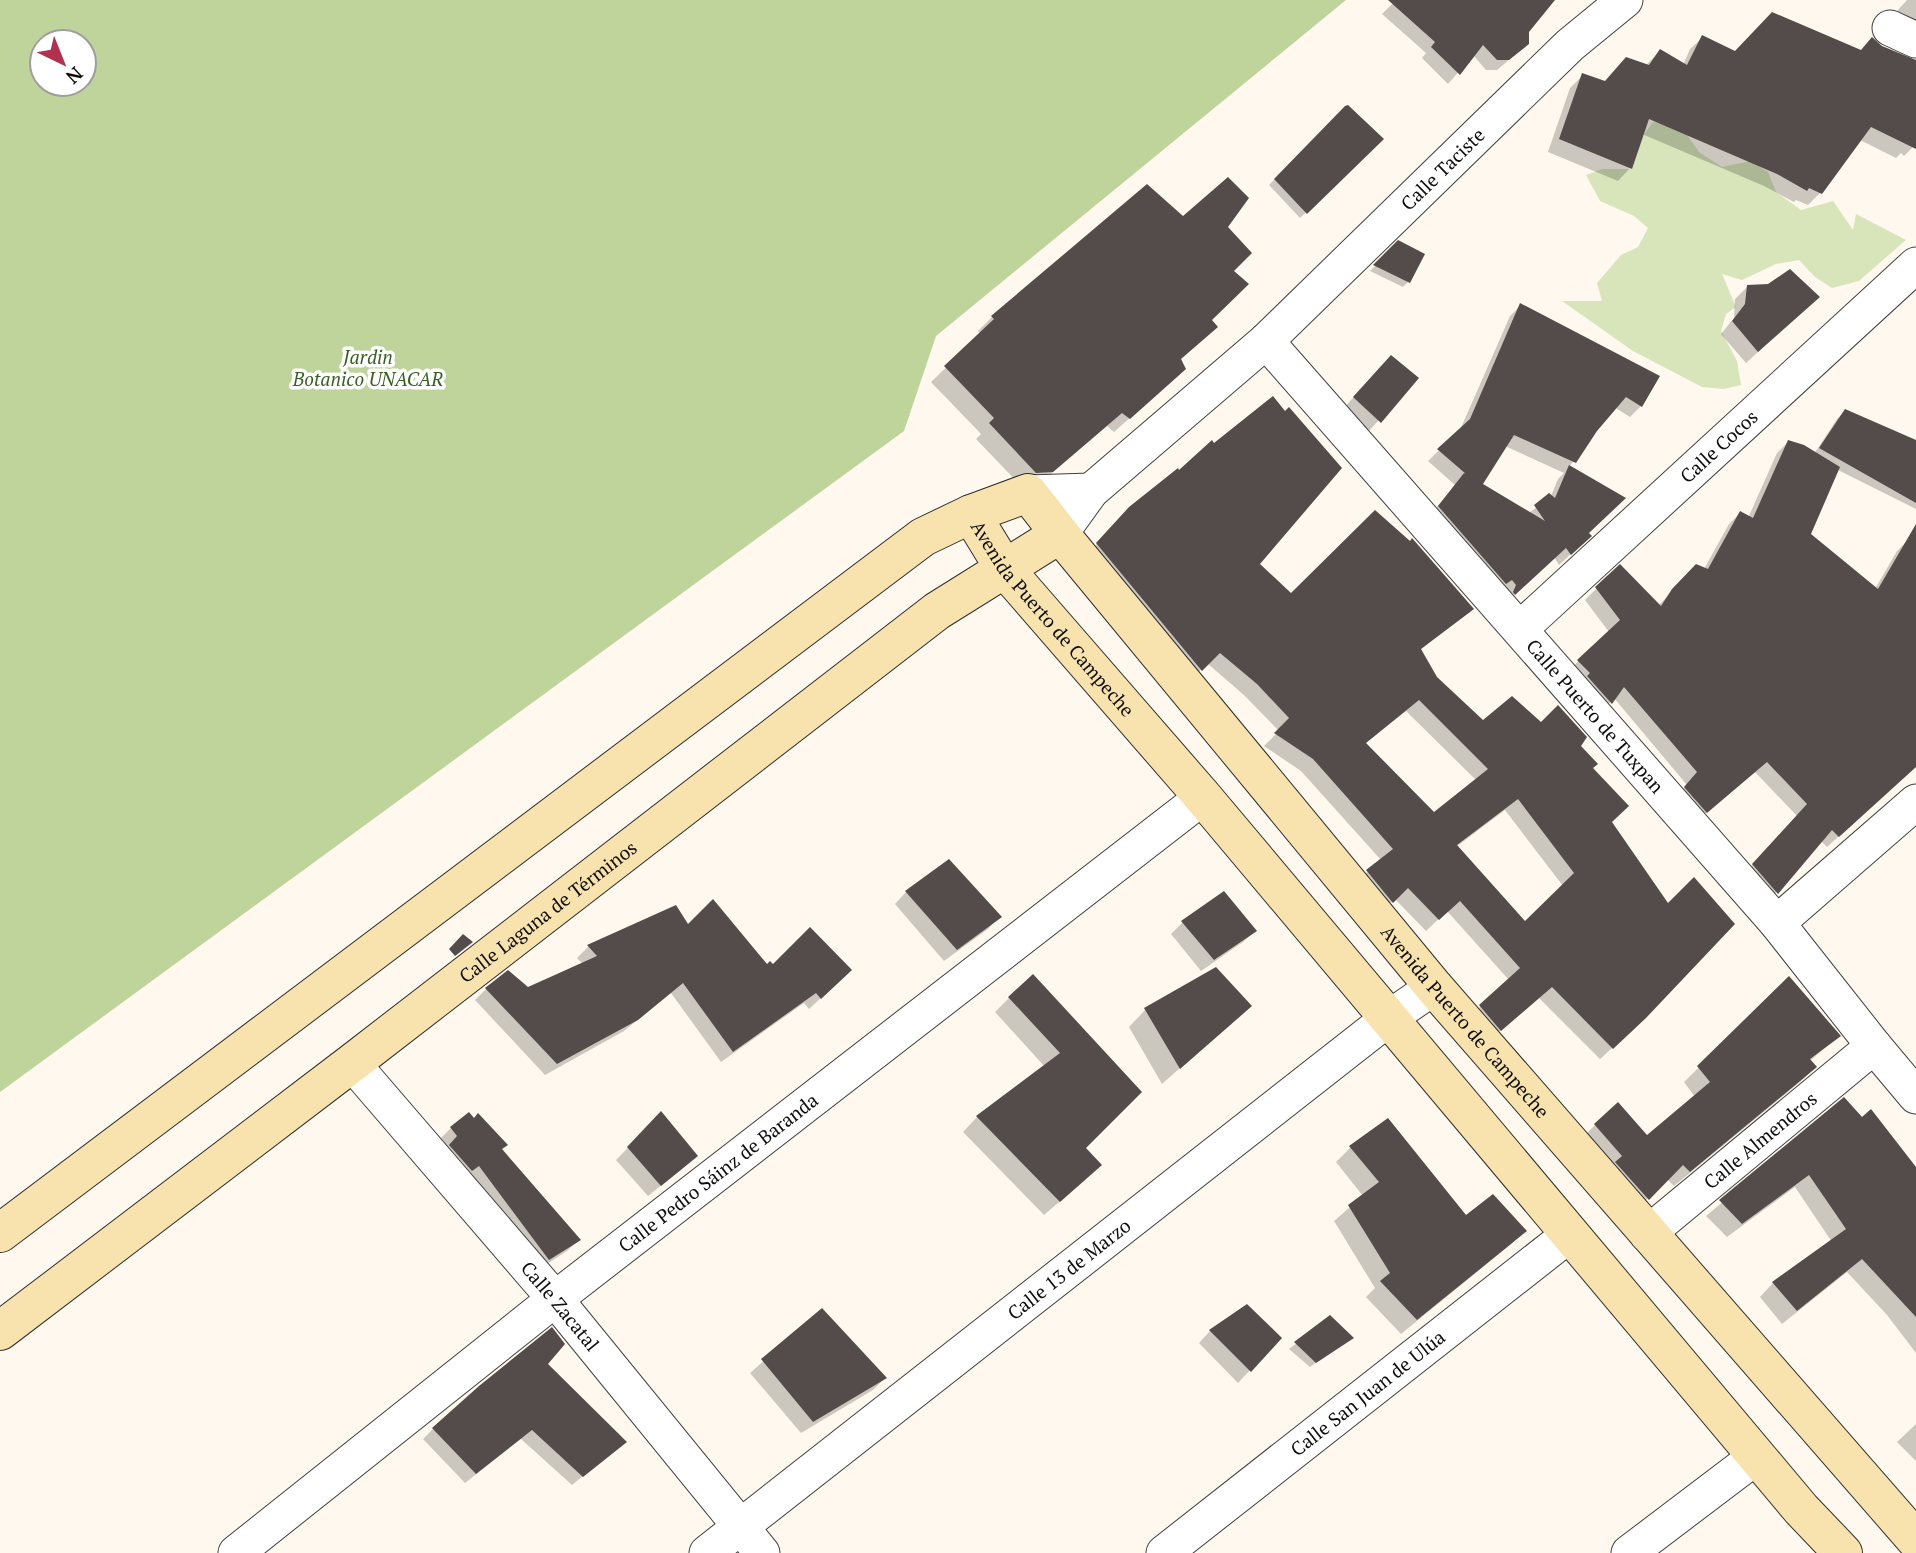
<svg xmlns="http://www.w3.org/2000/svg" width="1916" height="1553" viewBox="0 0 1916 1553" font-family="'PT Serif',serif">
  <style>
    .green { fill: #d8e5bb }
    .forest { fill: #bfd49b; fill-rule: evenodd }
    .shadow { fill: #0003; fill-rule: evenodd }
    .building { fill: #544c4a; fill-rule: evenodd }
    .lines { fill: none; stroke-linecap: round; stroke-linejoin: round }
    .minor-casing { stroke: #404040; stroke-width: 37 }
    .secondary-casing { stroke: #2f2f2f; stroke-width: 40 }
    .minor { stroke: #fff; stroke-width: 35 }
    .secondary { stroke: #f8e3af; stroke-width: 38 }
    .labels { text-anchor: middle; stroke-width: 7; stroke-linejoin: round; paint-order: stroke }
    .street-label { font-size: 19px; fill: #0d0d0d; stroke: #fff }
    .park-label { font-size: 19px; font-style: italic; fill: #3a5f23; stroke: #fff }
  </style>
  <rect width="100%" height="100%" fill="#fef8ee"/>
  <!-- green -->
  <polygon class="green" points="1653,122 1680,125 1699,152 1722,167 1751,161 1768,172 1776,192 1801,210 1833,201 1853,230 1856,214 1906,240 1859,281 1832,288 1815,277 1799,260 1776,264 1742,280 1722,274 1736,307 1726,314 1721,331 1737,361 1741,385 1724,389 1702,387 1633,351 1562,301 1602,301 1597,283 1621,255 1638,247 1648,228 1634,216 1600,201 1586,175 1602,169 1632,169 1634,162 1633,150"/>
  <!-- forest -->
  <path class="forest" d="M0 0H1346L936 336 904 431 0 1092ZM42 42H84V84H42Z"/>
  <!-- shadow -->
  <g class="shadow">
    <polygon points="1396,0 1553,0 1527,32 1516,54 1497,70 1486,70 1473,55 1448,84 1422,58 1426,53 1382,14"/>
    <polygon points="1907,0 1916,0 1916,37 1887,22"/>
    <polygon points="1703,37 1735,53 1860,51 1881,48 1916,62 1916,144 1904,156 1901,153 1896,158 1860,140 1821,192 1808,205 1796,200 1794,202 1764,186 1642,134 1630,168 1618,181 1548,152 1570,88 1583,75 1604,83 1646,65 1660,51 1683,65 1690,49"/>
    <polygon points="1340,113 1382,139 1300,218 1269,185"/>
    <polygon points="1182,218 1226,227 1232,271 1180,360 1169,383 1114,432 1107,426 1037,486 1021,486 976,439 981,434 931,382 981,334 978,331 992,317"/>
    <polygon points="1399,242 1408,282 1403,287 1370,271"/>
    <polygon points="1747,287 1805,309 1746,363 1721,334 1734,318 1735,299"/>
    <path d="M1521 305 1641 406 1630 417 1614 407 1569 467 1587 533 1578 547 1559 565 1554 557 1503 604 1428 518 1455 485 1428 461 1460 430 1510 316ZM1505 446 1564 473 1558 479 1551 496 1529 513 1481 485Z"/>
    <polygon points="1379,369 1417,378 1367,433 1342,410"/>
    <polygon points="1845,411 1916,449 1916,509 1824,463 1808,534 1875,589 1897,551 1908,540 1916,546 1916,674 1873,805 1827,847 1821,841 1766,904 1742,876 1797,816 1755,772 1695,822 1674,799 1687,785 1614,698 1600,714 1567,672 1609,632 1585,600 1596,589 1620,567 1658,606 1697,566 1704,569 1729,524 1740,513 1748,518 1777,453 1788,442 1814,454 1837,419"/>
    <path d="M1118 521 1257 564 1291 595 1472 608 1420 650 1436 679 1483 723 1541 724 1579 746 1591 769 1610 822 1632 1030 1600 1059 1539 998 1488 1041 1468 1018 1509 980 1447 911 1426 931 1395 899 1380 913 1355 883 1381 860 1301 771 1264 746 1279 731 1245 696 1207 663 1189 682 1085 557ZM1406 711 1476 780 1434 814 1364 744ZM1505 810 1563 886 1525 923 1456 847Z"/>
    <polygon points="906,892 999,917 988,929 944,961 895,904"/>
    <polygon points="676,907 688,927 767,966 838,982 809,1009 804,1003 721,1062 671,993 624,1031 545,1075 475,1000 486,989 528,990 583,964 577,958 588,947"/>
    <polygon points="1183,922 1255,931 1243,942 1201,971 1171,934"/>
    <polygon points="1789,979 1838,1036 1810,1061 1815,1067 1800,1082 1674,1186 1667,1179 1633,1213 1580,1140 1595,1125 1646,1138 1695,1097 1684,1082"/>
    <polygon points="1009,998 1140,1092 1083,1148 1085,1180 1044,1215 963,1132 977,1117 1045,1067 995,1012"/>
    <polygon points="1250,1006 1162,1084 1129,1027 1145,1010"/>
    <polygon points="1844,1100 1916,1183 1916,1353 1887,1315 1847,1272 1782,1324 1760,1297 1773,1283 1832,1242 1795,1187 1727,1237 1706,1216"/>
    <polygon points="661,1114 684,1167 648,1196 616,1160"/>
    <polygon points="451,1128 500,1150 579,1240 567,1251 536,1271 439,1140"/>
    <polygon points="1351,1147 1466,1217 1525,1230 1510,1245 1401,1334 1366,1297 1375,1288 1334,1221 1363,1196 1336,1162"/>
    <polygon points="822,1310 885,1378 873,1390 801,1433 750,1373"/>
    <polygon points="1330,1318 1352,1338 1310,1367 1289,1349"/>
    <polygon points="1210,1331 1280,1338 1238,1383 1199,1343"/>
    <polygon points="546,1364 625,1442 572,1485 521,1439 465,1483 423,1439 433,1429"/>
    <polygon points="1916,1424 1916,1461 1897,1442"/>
  </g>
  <!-- building -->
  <g class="building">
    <polygon points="1388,0 1555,0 1529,32 1529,44 1509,60 1497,60 1483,45 1460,75 1431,47 1435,42"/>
    <polygon points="1772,12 1861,50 1872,37 1882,46 1916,60 1916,149 1871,127 1822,194 1809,188 1807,191 1777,174 1649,119 1632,169 1559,139 1582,73 1605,81 1626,57 1649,65 1660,49 1687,65 1702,35 1735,51"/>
    <polygon points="1348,105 1384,139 1307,214 1274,179 1345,106"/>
    <polygon points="1228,177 1249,198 1228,227 1252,253 1234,271 1249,284 1212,320 1218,327 1181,359 1186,369 1130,419 1122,413 1053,472 1036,473 989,423 994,418 944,366 994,319 991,316 1147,184 1183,216"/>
    <polygon points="1398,240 1425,254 1410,283 1373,265"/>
    <polygon points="1790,269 1820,297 1758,352 1732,321 1745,304 1747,285 1768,284"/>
    <polygon points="1520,303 1660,376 1642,407 1626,397 1597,431 1576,463 1514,435 1483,484 1545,521 1534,505 1549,493 1555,498 1569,465 1626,498 1589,533 1592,536 1571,555 1566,548 1515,595 1513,592 1516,585 1512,580 1506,584 1438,506 1464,473 1466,474 1437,449 1470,419"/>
    <polygon points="1391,355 1419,378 1381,423 1353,397"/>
    <path d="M1273 396 1285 411 1289 407 1342 468 1260 564 1291 593 1375 510 1410 541 1412 538 1474 609 1421 649 1437 677 1483 720 1512 696 1541 722 1558 705 1587 737 1581 746 1598 764 1593 768 1629 806 1612 822 1668 903 1694 877 1735 924 1646 1018 1613 1049 1552 987 1501 1031 1479 1005 1520 968 1460 901 1439 920 1408 888 1393 903 1366 870 1393 849 1313 759 1274 733 1289 718 1257 684 1220 653 1202 671 1096 543 1129 507 1178 468 1179 470 1212 440 1214 443ZM1419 700 1488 769 1434 812 1366 743ZM1518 799 1574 873 1525 921 1457 845Z"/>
    <polygon points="1845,409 1916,440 1916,503 1819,448"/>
    <polygon points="1788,440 1804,445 1840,467 1811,534 1878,589 1916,524 1916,767 1839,837 1832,830 1778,894 1752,864 1807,804 1767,762 1707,813 1684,787 1697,772 1624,687 1612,704 1587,676 1590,673 1577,660 1620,620 1595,587 1620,564 1661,606 1672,589 1696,564 1708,569 1740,511 1753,518"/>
    <polygon points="949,859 1002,917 957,950 905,891"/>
    <polygon points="1224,891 1257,931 1214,960 1181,921"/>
    <polygon points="713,899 767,964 770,961 773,964 810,927 852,970 821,999 816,993 733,1052 683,983 638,1020 557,1064 485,988 508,970 528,987 597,956 587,945 676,905 688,924"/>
    <polygon points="463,934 473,942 455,956 449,949"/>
    <polygon points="1216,967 1252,1006 1180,1069 1144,1008"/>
    <polygon points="1033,974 1142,1092 1086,1148 1102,1165 1060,1202 976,1116 1060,1053 1008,997"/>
    <polygon points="1789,976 1841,1036 1810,1059 1817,1067 1690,1172 1683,1165 1649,1200 1615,1162 1622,1156 1594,1124 1618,1102 1647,1135 1710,1082 1697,1066"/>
    <polygon points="1844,1097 1862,1117 1871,1109 1916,1167 1916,1317 1862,1259 1797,1311 1772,1282 1846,1229 1809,1175 1742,1224 1719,1200"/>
    <polygon points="661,1111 698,1156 661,1186 627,1147"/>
    <polygon points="469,1112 474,1118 478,1113 508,1145 502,1149 581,1240 549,1260 479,1166 472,1171 449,1145 457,1136 450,1127"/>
    <polygon points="1388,1118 1466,1215 1493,1194 1527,1231 1417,1320 1380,1281 1390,1273 1348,1205 1379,1182 1349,1146"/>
    <polygon points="1247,1304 1282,1338 1251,1372 1209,1330"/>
    <polygon points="822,1308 887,1378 813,1422 761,1359"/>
    <polygon points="1330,1315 1354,1338 1316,1363 1294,1342"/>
    <polygon points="552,1327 565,1344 548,1364 627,1442 583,1477 532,1430 476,1474 432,1428 479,1386"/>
  </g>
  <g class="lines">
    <defs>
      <g id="minor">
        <polyline points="1890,28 1916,40"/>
        <path id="s1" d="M1266 341 1777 923 1874 1046 1916 1096"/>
        <polyline points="1028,493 1091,491"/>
        <path id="s2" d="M1060 534 1091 491 1266 341 1570 45 1625 0"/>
        <path id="s3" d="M1520 629 1916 265"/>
        <polyline points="1777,923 1916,802"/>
        <path id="s4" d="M352 1063 555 1299 762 1553"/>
        <path id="s5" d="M1647 1234 1874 1046"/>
        <path id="s6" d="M236 1553 555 1299 1203 797"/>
        <path id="s7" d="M707 1553 1389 1018 1434 987"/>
        <path id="s8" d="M1164 1553 1570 1234"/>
        <polyline points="1629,1553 1757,1456"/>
      </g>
      <g id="secondary">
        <path id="s9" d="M971 514 1004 568 1203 797 1801 1509 1843 1553"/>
        <path id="s10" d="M0 1233 923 537 971 514 1028 493 1060 534 1434 987 1916 1540"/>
        <path id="s11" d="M0 1331 352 1063 937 611 1060 534"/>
      </g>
    </defs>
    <!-- minor casing -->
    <use href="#minor" class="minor-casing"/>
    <!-- secondary casing -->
    <use href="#secondary" class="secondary-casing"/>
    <!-- minor -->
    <use href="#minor" class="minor"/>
    <!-- secondary -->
    <use href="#secondary" class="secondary"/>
  </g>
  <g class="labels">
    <!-- street labels -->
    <g class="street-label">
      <text dy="7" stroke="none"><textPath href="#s2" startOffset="530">Calle Taciste</textPath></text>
      <text dy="7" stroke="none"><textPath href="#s3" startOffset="270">Calle Cocos</textPath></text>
      <text dy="7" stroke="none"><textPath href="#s9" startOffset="133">Avenida Puerto de Campeche</textPath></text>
      <text dy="7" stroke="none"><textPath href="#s1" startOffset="499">Calle Puerto de Tuxpan</textPath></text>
      <text dy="7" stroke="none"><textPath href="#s11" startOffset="690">Calle Laguna de Términos</textPath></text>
      <text dy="7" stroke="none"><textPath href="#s10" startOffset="1956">Avenida Puerto de Campeche</textPath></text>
      <text dy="7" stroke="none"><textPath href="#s5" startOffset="147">Calle Almendros</textPath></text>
      <text dy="7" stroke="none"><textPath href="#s6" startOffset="614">Calle Pedro Sáinz de Baranda</textPath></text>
      <text dy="7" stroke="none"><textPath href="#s7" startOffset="460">Calle 13 de Marzo</textPath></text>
      <text dy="7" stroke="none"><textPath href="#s4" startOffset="320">Calle Zacatal</textPath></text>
      <text dy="7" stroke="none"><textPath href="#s8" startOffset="259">Calle San Juan de Ulúa</textPath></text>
    </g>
    <!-- park labels -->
    <g class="park-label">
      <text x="368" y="364">Jardin<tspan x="368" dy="22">Botanico UNACAR</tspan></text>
    </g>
  </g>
  <!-- north arrow -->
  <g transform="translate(63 63) rotate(137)"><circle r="33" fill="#ffffff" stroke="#9e9e9e" stroke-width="2"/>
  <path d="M0-5L12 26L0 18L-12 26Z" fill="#b1314e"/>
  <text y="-10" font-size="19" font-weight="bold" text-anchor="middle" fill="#0d0d0d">N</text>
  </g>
</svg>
